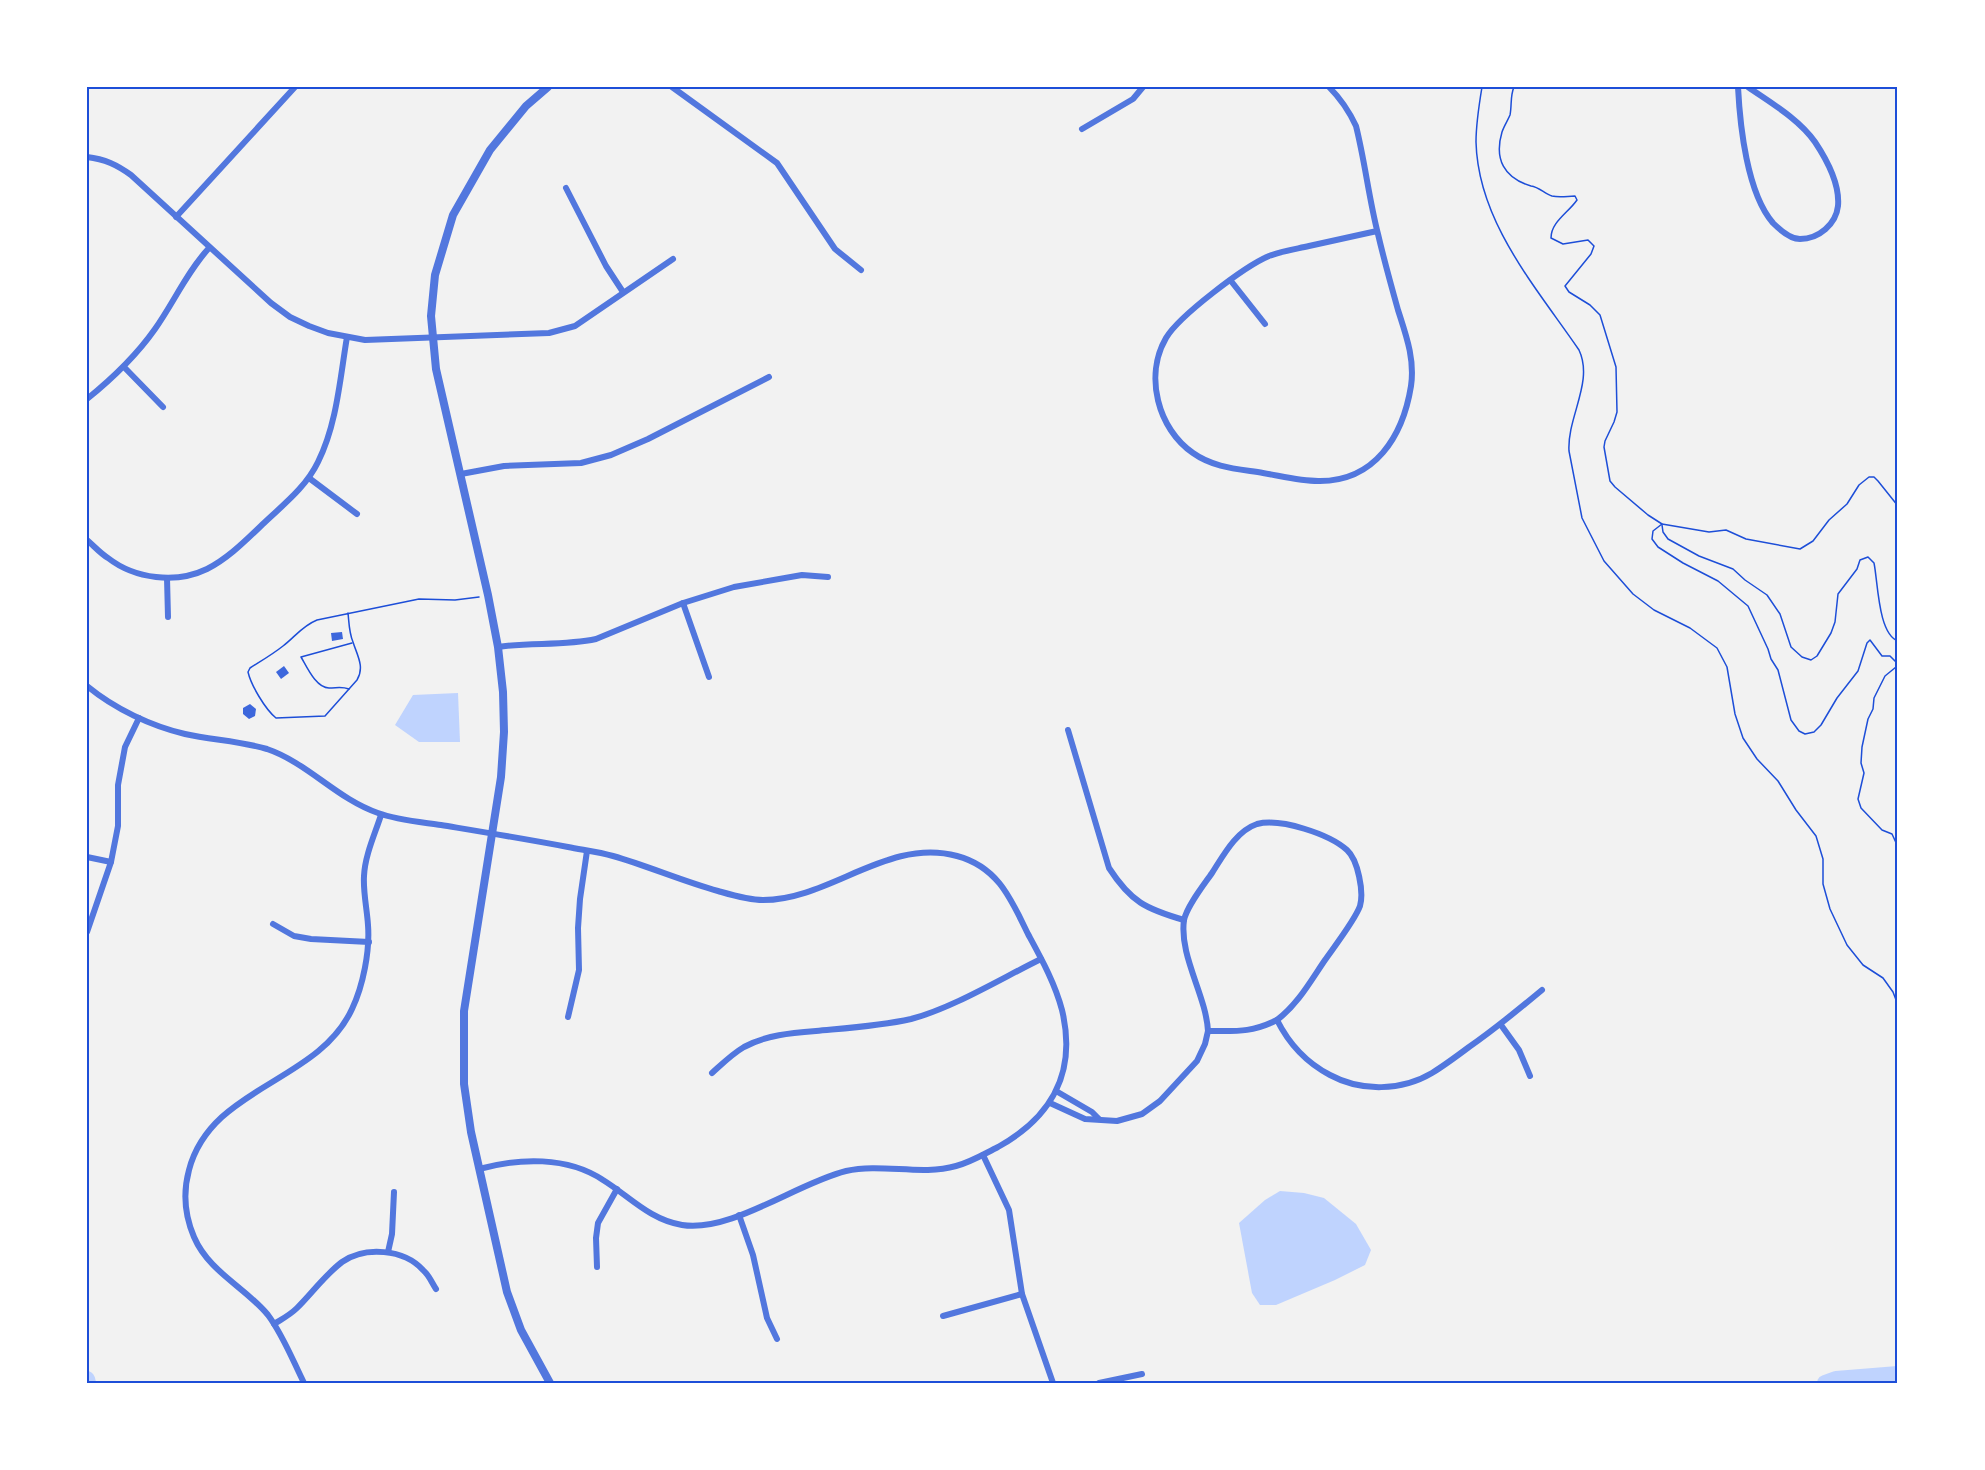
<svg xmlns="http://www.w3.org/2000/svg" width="1985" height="1470" viewBox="0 0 1985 1470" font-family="Ubuntu,sans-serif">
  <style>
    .water { fill: #bfd3fe }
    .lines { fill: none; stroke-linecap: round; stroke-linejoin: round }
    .river { stroke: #bfd3fe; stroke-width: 16 }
    .building { fill: #3d67dc }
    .path { stroke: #1d4ed8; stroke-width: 1.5 }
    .minor { stroke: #5277de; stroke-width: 6 }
    .tertiary { stroke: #5277de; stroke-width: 8 }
    .neatline { fill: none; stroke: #1d4ed8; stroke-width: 2 }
  </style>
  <rect width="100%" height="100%" fill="#f2f2f2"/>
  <!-- water -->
  <g class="water">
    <polygon points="458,693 460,742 419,742 395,725 413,695"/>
    <polygon points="1280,1191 1304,1193 1324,1198 1356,1224 1371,1250 1365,1265 1335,1280 1276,1305 1260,1305 1252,1293 1239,1223 1265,1200"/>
  </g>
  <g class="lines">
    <!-- river -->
    <g class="river">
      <polyline points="87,1379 88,1383"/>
      <polyline points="1825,1383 1836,1379 1898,1374"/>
    </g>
  </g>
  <!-- building -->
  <g class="building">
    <polygon points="342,632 343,639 332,641 331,633"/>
    <polygon points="284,666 289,673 281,679 276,672"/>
    <polygon points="250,704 256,709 255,716 249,719 243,714 243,708"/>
  </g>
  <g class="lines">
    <!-- path -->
    <g class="path">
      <path d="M1482 87C1479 105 1476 124 1476 142 1478 222 1536 287 1579 350 1594 382 1567 417 1569 451L1582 518 1604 561 1633 594 1654 610 1690 628 1717 648 1727 667 1735 714 1743 738 1757 759 1778 781 1796 810 1816 836 1823 859V884L1830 909 1847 945 1863 965 1883 978 1893 992 1898 1005"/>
      <path d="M1514 87C1510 96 1512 105 1510 115 1508 120 1504 126 1502 132 1494 159 1504 178 1531 186 1539 187 1545 194 1552 196 1560 198 1568 196 1575 196L1577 200C1568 213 1551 222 1551 238L1563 244 1588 240 1594 246 1591 254 1565 286 1569 292 1590 305 1600 315 1616 367 1617 412 1614 422 1605 441 1604 447 1610 481 1615 487 1648 515 1662 524 1709 532 1726 530 1746 539 1800 549 1813 541 1829 520 1847 504 1859 485 1869 477H1874L1878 481 1898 506"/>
      <polyline points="1662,524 1653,531 1652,539 1658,547 1683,563 1718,581 1748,606 1768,649 1771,659 1778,670 1791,720 1799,731 1805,734 1814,732 1821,725 1837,698 1858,671 1867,643 1870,640 1882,656 1890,656 1896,662 1896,667 1885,676 1874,698 1873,709 1868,719 1862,747 1861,763 1864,773 1858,799 1861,808 1882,830 1892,834 1898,847"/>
      <path d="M1662 525 1663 532 1668 539 1699 556 1733 569 1745 580 1767 595 1780 614 1791 647 1802 657 1811 660 1817 656 1831 633 1835 622 1838 594 1857 569 1860 560 1868 557 1874 563C1878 582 1878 634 1898 641"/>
      <path d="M348 613C349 622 349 633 353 642 357 655 365 667 357 680L325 716 276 718C265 709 251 685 248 672L250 668C261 661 273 654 283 646 295 637 302 626 317 620L419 599 455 600 479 597"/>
      <path d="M349 689C341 686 337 688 329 688 316 688 307 667 301 657L352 643"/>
    </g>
    <!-- minor -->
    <g class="minor">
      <polyline points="672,87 777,163 835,249 861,270"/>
      <path d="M1329 87C1341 99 1349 111 1356 126 1365 162 1369 199 1378 234 1384 260 1391 285 1398 310 1406 335 1415 359 1411 386 1403 436 1375 482 1318 481 1300 481 1281 476 1263 473 1239 469 1214 468 1193 453 1158 429 1144 376 1166 338 1179 316 1245 266 1269 256 1282 251 1296 249 1309 246 1332 241 1354 236 1377 231"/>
      <path d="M1738 87C1740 126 1747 193 1773 223 1780 230 1790 239 1800 239 1819 239 1836 224 1838 206 1840 184 1827 160 1815 142 1799 119 1771 103 1748 87"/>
      <polyline points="1082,129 1133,99 1143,87"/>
      <path d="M87 157C105 159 117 165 131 175L271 303 290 317 309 326 328 333 365 340 549 333 575 326 673 259"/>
      <polyline points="566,188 606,266 623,292"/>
      <polyline points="176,217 295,87"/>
      <polyline points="1231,281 1265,324"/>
      <polyline points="124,367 163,407"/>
      <path d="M87 399C113 378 136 356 155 329 174 302 187 272 209 248"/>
      <polyline points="461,474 504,466 581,463 611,455 648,439 769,377"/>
      <polyline points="309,478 357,514"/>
      <path d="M87 540C94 546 100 553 108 558 135 579 176 584 207 569 229 558 247 539 264 523 284 504 306 487 318 462 337 424 340 378 347 337"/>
      <polyline points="167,578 168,617"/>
      <polyline points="683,603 709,677"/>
      <path d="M498 647C530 642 564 646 596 639L683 603 734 587 802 575 828 577"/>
      <path d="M87 686C115 709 151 726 185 734 212 740 240 741 267 749 308 763 337 799 378 813 397 820 421 822 441 825 483 832 526 839 568 847 583 850 599 852 613 856 648 866 682 881 718 891 732 895 748 900 763 900 830 900 888 837 957 856 998 867 1011 899 1028 934 1041 958 1055 983 1062 1010 1077 1072 1052 1117 998 1147 984 1154 971 1162 956 1166 921 1176 882 1163 846 1171 797 1183 731 1233 682 1225 650 1220 629 1196 603 1180 567 1156 519 1158 479 1169"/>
      <path d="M1068 730 1109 868C1131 902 1146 909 1184 920"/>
      <polyline points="87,857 111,862"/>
      <polyline points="273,924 294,936 311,939 369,942"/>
      <polyline points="87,932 111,862 118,826 118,785 125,747 139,718"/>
      <polyline points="568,1017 579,970 578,928 580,899 587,851"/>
      <polyline points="1501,1025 1519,1050 1530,1076"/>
      <path d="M1208 1031C1206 995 1179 956 1184 920 1187 906 1203 886 1212 873 1223 856 1236 831 1257 824 1281 818 1329 834 1347 850 1358 860 1364 892 1360 906 1355 920 1334 947 1325 960 1310 982 1298 1004 1277 1020"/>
      <path d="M712 1073C722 1064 732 1054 744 1047 766 1035 791 1033 816 1031 848 1028 880 1026 911 1019 953 1008 1002 978 1041 959"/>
      <polyline points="1056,1091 1092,1112 1099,1119"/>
      <path d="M1050 1103 1085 1119 1117 1121 1142 1114 1160 1101 1197 1061 1205 1044 1208 1031C1236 1031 1251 1033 1277 1020 1289 1044 1307 1063 1330 1075 1361 1092 1402 1091 1432 1073 1445 1065 1457 1056 1469 1047 1495 1029 1518 1010 1542 990"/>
      <polyline points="983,1155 1009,1210 1022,1294 1053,1383"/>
      <polyline points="739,1215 753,1255 767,1318 777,1339"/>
      <polyline points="388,1252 392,1234 394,1192"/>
      <polyline points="597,1267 596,1238 598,1223 617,1189"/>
      <polyline points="943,1316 1022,1294"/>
      <path d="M274 1324C282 1319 290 1315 297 1308 312 1293 325 1275 342 1262 365 1246 404 1249 423 1270 429 1275 432 1283 436 1289"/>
      <path d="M304 1383C293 1361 283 1335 268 1315 245 1287 209 1272 194 1237 185 1216 183 1192 189 1170 211 1086 318 1083 352 1009 363 986 370 951 368 925 367 909 363 892 364 876 365 855 375 834 381 815"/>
      <polyline points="1099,1383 1142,1374"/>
    </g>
    <!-- tertiary -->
    <polyline class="tertiary" points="548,87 526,106 490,150 453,215 435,275 431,316 436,369 488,595 498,647 503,692 504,732 501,777 464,1011 464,1084 471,1132 507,1292 521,1330 550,1383"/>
  </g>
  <!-- border -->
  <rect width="1985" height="1470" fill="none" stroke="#ffffff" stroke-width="177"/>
  <rect x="88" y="88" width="1808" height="1294" class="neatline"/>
</svg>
